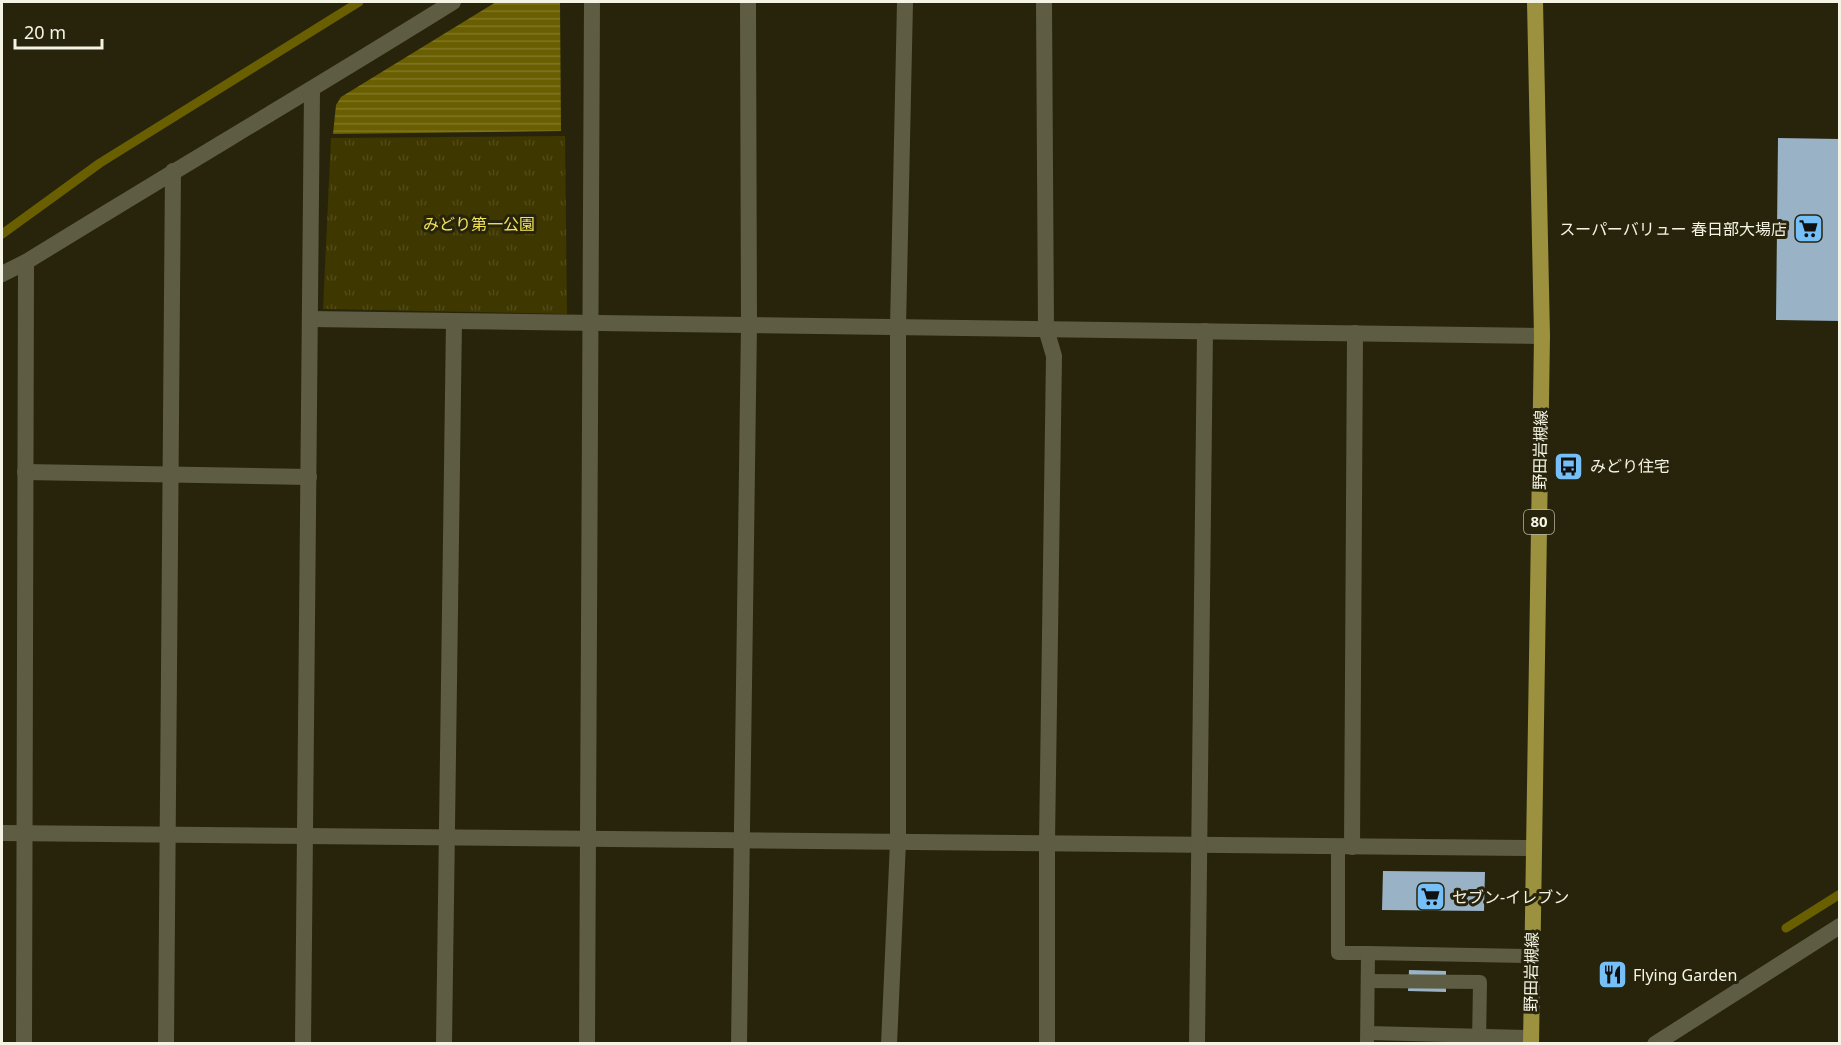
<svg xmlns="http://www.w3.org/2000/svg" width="1841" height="1045" viewBox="0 0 1841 1045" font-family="'Noto Sans','Noto Sans JP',sans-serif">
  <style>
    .grass { fill: url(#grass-tufts) }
    .water { fill: url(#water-rules) }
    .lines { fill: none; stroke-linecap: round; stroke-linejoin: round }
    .stream { stroke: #695f00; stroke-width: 9 }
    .building { fill: #99b2c6 }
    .path { stroke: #74715c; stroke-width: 4; stroke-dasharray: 4.5 4.5; stroke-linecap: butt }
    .service { stroke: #5e5c42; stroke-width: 14 }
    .minor { stroke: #5e5c42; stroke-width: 16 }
    .tertiary { stroke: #5e5c42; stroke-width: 16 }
    .primary { stroke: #9b913e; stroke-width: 16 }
    .labels { text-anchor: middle; stroke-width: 6; stroke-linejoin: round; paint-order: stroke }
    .shield { fill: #27240b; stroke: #b6b5a3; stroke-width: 1.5 }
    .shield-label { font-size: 15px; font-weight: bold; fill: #f4f3e4 }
    .park-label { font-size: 16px; fill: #f3e459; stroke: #27240b }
    .poi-label { font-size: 16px; fill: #f4f3e4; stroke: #27240b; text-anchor: start }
    .street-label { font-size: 16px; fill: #f4f3e4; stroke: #27240b }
  </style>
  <defs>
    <pattern id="grass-tufts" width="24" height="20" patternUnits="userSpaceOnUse" patternTransform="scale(1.5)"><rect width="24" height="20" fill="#3e3700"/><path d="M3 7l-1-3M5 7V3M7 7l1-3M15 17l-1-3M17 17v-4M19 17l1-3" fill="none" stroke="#514b19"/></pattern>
    <pattern id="water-rules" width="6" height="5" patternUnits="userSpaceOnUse" patternTransform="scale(1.5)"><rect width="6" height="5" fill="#695f00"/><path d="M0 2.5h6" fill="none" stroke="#7f7625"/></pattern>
  </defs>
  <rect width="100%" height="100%" fill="#27240b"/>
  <!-- grass -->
  <polygon class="grass" points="565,136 567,314 323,309 331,138"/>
  <!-- water -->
  <polygon class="water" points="496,2 560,2 561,131 333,134 336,105 341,97"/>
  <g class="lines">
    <!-- stream -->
    <g class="stream">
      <polyline points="2,234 100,163 359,2"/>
      <polyline points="1786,928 1840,894"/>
    </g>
  </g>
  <!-- building -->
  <g class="building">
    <polygon points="1778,138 1840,139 1840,321 1776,320"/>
    <polygon points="1383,871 1485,872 1484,911 1382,910"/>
    <polygon points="1409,970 1446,971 1446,992 1408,991"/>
  </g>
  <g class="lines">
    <!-- path -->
    <polyline class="path" points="427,223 441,224"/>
    <!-- service -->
    <g class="service">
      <polyline points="1338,846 1338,953 1368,953"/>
      <polyline points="1368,981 1480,982 1479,1044"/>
      <polyline points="1368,1033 1531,1037"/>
      <polyline points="1367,1044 1368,953 1532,956"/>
    </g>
    <!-- minor -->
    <g class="minor">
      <polyline points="1044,2 1046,329 1054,356 1047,843 1047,1044"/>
      <path d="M2 274 26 262C168 174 312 90 453 2"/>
      <polyline points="310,319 1542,336"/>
      <polyline points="25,472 309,477"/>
      <polyline points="2,833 1533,848"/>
      <polyline points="1352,847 1355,333"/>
      <polyline points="24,1044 26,262"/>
      <polyline points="166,1044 173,171"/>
      <polyline points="303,1044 312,90"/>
      <polyline points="444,1044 454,321"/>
      <polyline points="587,1044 592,2"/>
      <polyline points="739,1044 749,325 748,2"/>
      <polyline points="889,1044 898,842 898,327 905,2"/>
      <polyline points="1197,1044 1205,331"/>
    </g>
    <!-- tertiary -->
    <polyline class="tertiary" points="1655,1044 1840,926"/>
    <!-- primary -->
    <polyline class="primary" points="1531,1044 1542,336 1535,2"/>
  </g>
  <!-- icons -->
  <defs>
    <symbol id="supermarket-square" viewBox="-11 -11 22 22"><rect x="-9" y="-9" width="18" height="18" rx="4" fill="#76c0f7" stroke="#27240b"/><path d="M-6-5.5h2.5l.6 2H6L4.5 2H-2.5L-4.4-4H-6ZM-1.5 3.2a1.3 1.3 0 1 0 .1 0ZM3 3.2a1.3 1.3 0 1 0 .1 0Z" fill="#111"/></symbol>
    <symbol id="bus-square" viewBox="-11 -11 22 22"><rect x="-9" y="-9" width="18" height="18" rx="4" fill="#76c0f7" stroke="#27240b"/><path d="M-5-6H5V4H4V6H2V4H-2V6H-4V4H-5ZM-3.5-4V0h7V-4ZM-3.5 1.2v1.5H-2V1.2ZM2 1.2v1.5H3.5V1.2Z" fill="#111"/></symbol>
    <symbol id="restaurant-square" viewBox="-11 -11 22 22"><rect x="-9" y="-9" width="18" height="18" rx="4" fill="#76c0f7" stroke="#27240b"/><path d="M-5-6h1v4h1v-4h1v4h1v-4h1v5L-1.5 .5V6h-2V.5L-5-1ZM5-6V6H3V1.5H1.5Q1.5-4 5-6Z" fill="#111"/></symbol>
  </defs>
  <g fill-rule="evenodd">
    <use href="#supermarket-square" x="1792" y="212" width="33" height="33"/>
    <use href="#bus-square" x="1552" y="450" width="33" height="33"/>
    <use href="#supermarket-square" x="1414" y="880" width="33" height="33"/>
    <use href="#restaurant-square" x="1596" y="958" width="33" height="33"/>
  </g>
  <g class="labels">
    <!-- shield labels -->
    <rect class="shield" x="1524" y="510" width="30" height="24" rx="4.5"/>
    <g class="shield-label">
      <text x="1539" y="527">80</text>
    </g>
    <!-- park labels -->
    <g class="park-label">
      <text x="479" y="230">みどり第一公園</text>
    </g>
    <!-- poi labels -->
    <g class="poi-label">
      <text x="1787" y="235" text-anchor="end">スーパーバリュー 春日部大場店</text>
      <text x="1590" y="472">みどり住宅</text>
      <text x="1452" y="903">セブン-イレブン</text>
      <text x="1633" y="981">Flying Garden</text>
    </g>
    <!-- street labels -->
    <g class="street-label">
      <text transform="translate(1540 450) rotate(-89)" y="6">野田岩槻線</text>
      <text transform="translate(1531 972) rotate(-89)" y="6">野田岩槻線</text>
    </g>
  </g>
  <!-- border -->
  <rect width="1841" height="1045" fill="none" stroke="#f4f3e4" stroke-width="6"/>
  <!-- scale -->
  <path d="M15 39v9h87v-9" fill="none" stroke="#f4f3e4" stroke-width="3"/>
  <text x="24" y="39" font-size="18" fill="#f4f3e4" stroke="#27240b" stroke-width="4.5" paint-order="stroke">20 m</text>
</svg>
